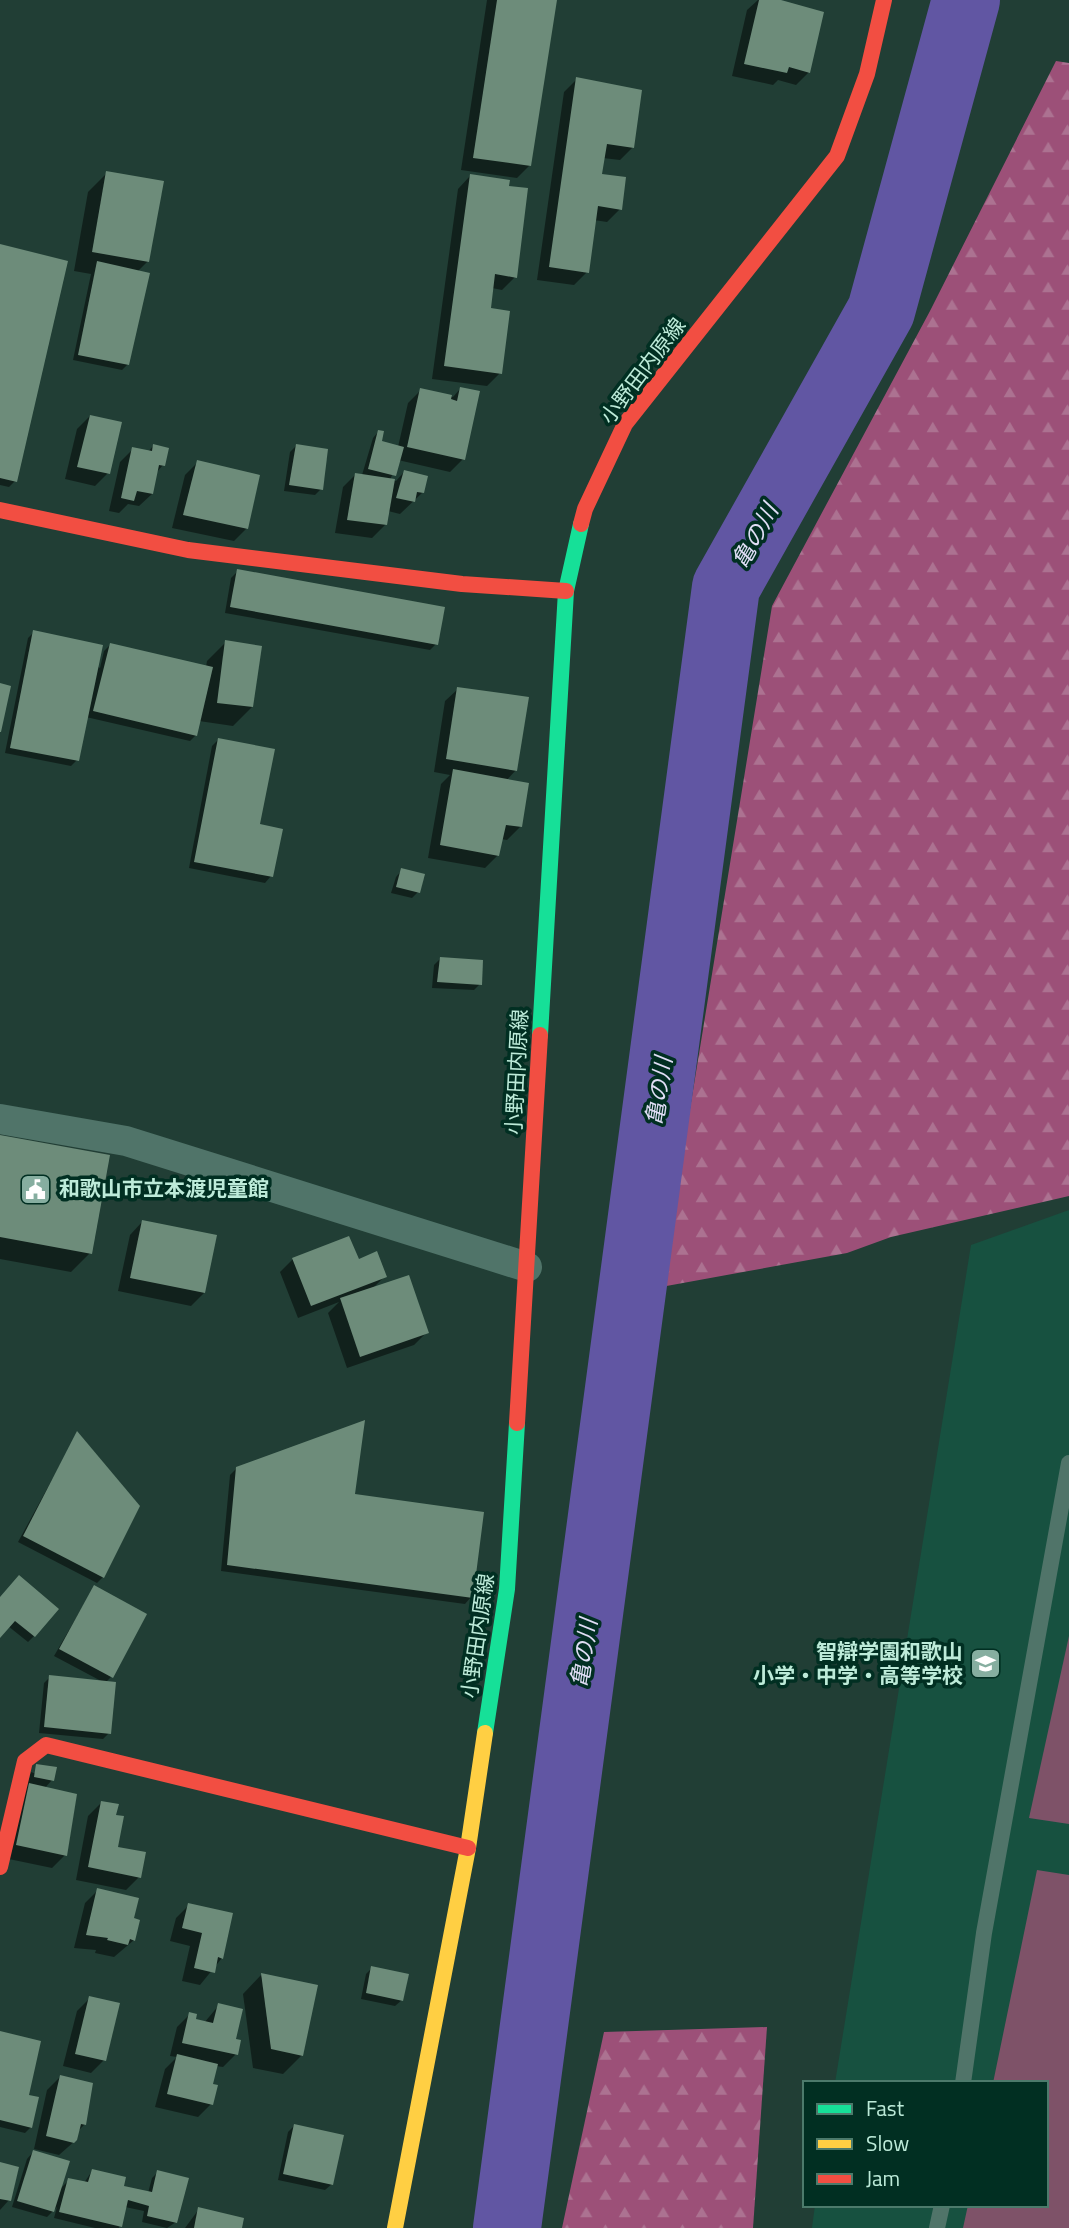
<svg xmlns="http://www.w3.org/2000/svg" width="1069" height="2228" viewBox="0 0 1069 2228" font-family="'Titillium Web','Noto Sans JP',sans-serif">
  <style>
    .built { fill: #175140 }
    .forest { fill: url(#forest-firs) }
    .park { fill: #7e5268 }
    .shadow { fill: #0007 }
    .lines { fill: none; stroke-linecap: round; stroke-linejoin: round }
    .river { stroke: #6156a3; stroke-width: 68 }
    .building { fill: #6d8c7a }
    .lane { stroke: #507469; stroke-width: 16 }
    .street { stroke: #507469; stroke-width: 30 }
    .fast { stroke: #16e098; stroke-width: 16 }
    .slow { stroke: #ffcf43; stroke-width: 16 }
    .jam { stroke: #f24e42; stroke-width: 16 }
    .labels { text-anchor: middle; stroke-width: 7; stroke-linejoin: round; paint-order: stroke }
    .street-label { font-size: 21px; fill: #bdebd9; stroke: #012f22 }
    .poi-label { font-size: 21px; font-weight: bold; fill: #bdebd9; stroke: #012f22; text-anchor: start }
    .water-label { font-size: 23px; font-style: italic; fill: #e0def6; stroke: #012f22 }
  </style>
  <defs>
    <pattern id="forest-firs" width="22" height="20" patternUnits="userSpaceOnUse" patternTransform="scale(1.75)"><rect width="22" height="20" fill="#9c5078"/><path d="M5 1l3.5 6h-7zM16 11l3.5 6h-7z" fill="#ac7291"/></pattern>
  </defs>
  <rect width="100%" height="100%" fill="#213e35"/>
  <!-- built -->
  <polygon class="built" points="1069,1210 1069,2228 812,2228 815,2205 1046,2205 1046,2083 835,2083 971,1245"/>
  <!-- forest -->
  <g class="forest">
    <polygon points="1056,61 1069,63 1069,1196 891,1237 847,1253 661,1287 772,606 930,311"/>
    <polygon points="767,2027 753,2228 562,2228 604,2032"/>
  </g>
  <!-- park -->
  <g class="park">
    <polygon points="1069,1636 1069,1824 1029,1818"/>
    <polygon points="1037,1870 1069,1875 1069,2228 963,2228 968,2205 1046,2205 1046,2083 993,2083"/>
  </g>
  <!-- shadow -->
  <g class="shadow">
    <polygon points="487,0 555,0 530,165 517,178 461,170"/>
    <polygon points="758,0 770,0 809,72 796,85 778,80 773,85 732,76 747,10"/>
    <polygon points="577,79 633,147 620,160 603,158 601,175 620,209 607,222 594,220 587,272 574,285 537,280 564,92"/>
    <polygon points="107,173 148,261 137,272 128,364 122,370 73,360 91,274 74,271 88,192"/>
    <polygon points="470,176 515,277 502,290 492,288 489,310 500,373 487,386 432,379 458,189"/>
    <polygon points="0,246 15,481 9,487 0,485"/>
    <polygon points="460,389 463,459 450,472 398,460 390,480 396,481 404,472 422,493 400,514 388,511 385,525 372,538 335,533 343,487 356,474 362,475 373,438 379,431 380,442 398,447 408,403 421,390 453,397"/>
    <polygon points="90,416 108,473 95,486 65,479 77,429"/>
    <polygon points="153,446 163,465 156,473 152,494 139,506 128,504 119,513 109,511 120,462 133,449 148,452"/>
    <polygon points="296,446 321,489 315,495 284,491 290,452"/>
    <polygon points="198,462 247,528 234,541 172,528 185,475"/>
    <polygon points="238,571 436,644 430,650 225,613 231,578"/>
    <polygon points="34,632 100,668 104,651 110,645 206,667 207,661 226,642 252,707 233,726 199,721 196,735 190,741 86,717 77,760 71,766 5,753 28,638"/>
    <polygon points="458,689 516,770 506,781 520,827 507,840 501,839 498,855 485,868 428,858 441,784 450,775 434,772 445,701"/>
    <polygon points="218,740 258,825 271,876 265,883 189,868 212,746"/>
    <polygon points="402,870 418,892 412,898 391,893 396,877"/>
    <polygon points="440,959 480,984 474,990 432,988 434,965"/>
    <polygon points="0,1137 90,1253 71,1272 0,1259"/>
    <polygon points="142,1222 204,1293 191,1306 118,1291 130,1235"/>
    <polygon points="293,1259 358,1261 385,1276 372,1289 427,1332 414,1345 347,1368 328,1313 339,1302 298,1318 280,1272"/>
    <polygon points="77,1434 103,1577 97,1583 18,1542"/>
    <polygon points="237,1468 353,1496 471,1597 465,1604 221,1571 230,1475"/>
    <polygon points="94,1587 111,1677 106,1682 109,1733 103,1739 39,1733 44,1683 50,1677 103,1682 54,1656"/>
    <polygon points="0,1599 34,1636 28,1642 8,1626 0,1636"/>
    <polygon points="31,1772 52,1780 44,1789 65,1855 52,1868 4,1858"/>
    <polygon points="101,1803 114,1816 116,1848 139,1877 126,1890 76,1880 88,1816"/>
    <polygon points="98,1890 132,1919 134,1940 114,1957 95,1953 96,1950 74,1948 85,1903"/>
    <polygon points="189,1905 222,1958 200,1985 182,1981 190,1946 170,1941 176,1918"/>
    <polygon points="372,1968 402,2000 395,2006 361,1999 366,1974"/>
    <polygon points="261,1975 302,2055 283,2074 253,2068 243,1994"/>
    <polygon points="90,1998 104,2060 91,2073 63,2066 77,2011"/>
    <polygon points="219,2005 234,2040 236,2054 223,2067 216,2066 211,2085 211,2104 198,2117 155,2107 165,2069 177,2057 170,2056 177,2027 190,2014 194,2021 204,2023"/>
    <polygon points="0,2033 27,2096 31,2127 25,2133 0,2127"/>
    <polygon points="60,2077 85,2124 77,2132 76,2140 59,2155 34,2149 47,2090"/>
    <polygon points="294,2126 332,2184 325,2190 278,2180 288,2132"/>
    <polygon points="33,2152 60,2189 69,2180 84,2183 92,2171 122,2187 148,2193 152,2178 158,2172 176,2222 167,2228 142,2222 144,2211 125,2207 119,2228 95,2228 54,2218 57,2207 47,2217 12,2207 27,2159"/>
    <polygon points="0,2164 9,2200 0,2210"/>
    <polygon points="199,2209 240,2228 185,2228"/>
  </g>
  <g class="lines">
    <!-- river -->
    <polyline class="river" points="507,2228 726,587 881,311 966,0"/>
  </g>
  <!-- building -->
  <g class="building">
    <polygon points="497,0 557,0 531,166 473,158"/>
    <polygon points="759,0 781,0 824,12 810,73 789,67 787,73 744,64"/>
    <polygon points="576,77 642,90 634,148 607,144 602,174 626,177 622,210 598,206 589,273 549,267"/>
    <polygon points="106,171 164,181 149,262 92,252"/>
    <polygon points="470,174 510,180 509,186 528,188 517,278 495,274 491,308 510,311 502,374 444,366"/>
    <polygon points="0,244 68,261 17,482 0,478"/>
    <polygon points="97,261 150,273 129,365 78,355"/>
    <polygon points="460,387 480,391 465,460 407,447 420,388 452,395 451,399 457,401"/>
    <polygon points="90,415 122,422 110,474 77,467"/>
    <polygon points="378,430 384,431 382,441 404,447 396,476 368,469"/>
    <polygon points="153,444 169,448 165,466 159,465 153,494 137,491 134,501 121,498 132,447 152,451"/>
    <polygon points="296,444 328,449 323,490 289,485"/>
    <polygon points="197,460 260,475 248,529 183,515"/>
    <polygon points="404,470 428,476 424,493 417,492 415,502 396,498"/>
    <polygon points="355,473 395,479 387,525 347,520"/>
    <polygon points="237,569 445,607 438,645 230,607"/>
    <polygon points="33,630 103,645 79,761 10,748"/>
    <polygon points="225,640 262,646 253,707 217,703"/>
    <polygon points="110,643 213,667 197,736 93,711"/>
    <polygon points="0,683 11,686 1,732 0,732"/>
    <polygon points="457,687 529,697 517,771 446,759"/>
    <polygon points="218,738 275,749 260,824 283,829 273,877 194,862"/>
    <polygon points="453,769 529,783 522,827 506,825 499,856 440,845"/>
    <polygon points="401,868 425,874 420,893 396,887"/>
    <polygon points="440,957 483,960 482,985 437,982"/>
    <polygon points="0,1135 110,1155 92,1254 0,1237"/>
    <polygon points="142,1220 217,1235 205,1293 130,1278"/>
    <polygon points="349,1236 359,1259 377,1251 387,1277 311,1306 292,1258"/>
    <polygon points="409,1275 429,1333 360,1357 340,1298"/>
    <polygon points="365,1420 355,1494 484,1512 473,1598 227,1565 236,1467"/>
    <polygon points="77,1431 140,1506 104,1578 23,1536"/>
    <polygon points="19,1575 59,1609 35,1637 15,1621 0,1638 0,1597"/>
    <polygon points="94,1585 147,1614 113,1678 59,1649"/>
    <polygon points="49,1675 116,1682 111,1734 44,1727"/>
    <polygon points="36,1764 57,1767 54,1781 34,1777"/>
    <polygon points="29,1783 77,1794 67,1856 16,1845"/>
    <polygon points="101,1801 119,1804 116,1815 124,1816 118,1847 146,1852 141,1878 88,1867"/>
    <polygon points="97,1888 139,1898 134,1918 140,1920 135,1941 130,1939 128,1945 107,1940 108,1938 86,1935"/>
    <polygon points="188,1903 233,1913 223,1959 218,1957 215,1973 194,1968 202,1933 182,1928"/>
    <polygon points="371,1966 409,1974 403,2001 366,1993"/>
    <polygon points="261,1973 318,1985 303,2056 271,2049"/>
    <polygon points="89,1996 120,2003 106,2061 75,2054"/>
    <polygon points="218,2003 243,2009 236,2039 241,2040 238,2055 182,2043 189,2012 197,2014 196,2019 213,2023"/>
    <polygon points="0,2031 41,2041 29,2095 39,2097 32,2128 0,2120"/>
    <polygon points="177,2054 218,2064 213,2084 218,2085 213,2105 167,2094"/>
    <polygon points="60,2075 93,2083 86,2125 81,2124 77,2140 74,2143 46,2136"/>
    <polygon points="294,2124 344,2135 333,2185 283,2174"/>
    <polygon points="33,2150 70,2161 54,2212 17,2201"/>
    <polygon points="0,2162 19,2167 11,2201 0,2199"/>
    <polygon points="92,2169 126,2177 124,2186 152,2192 157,2170 189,2178 177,2223 147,2216 149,2206 128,2200 122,2227 59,2212 68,2178 88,2182"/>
    <polygon points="198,2207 244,2218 242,2228 194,2228"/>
  </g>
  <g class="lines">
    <!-- lane -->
    <g class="lane">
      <polyline points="963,2083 984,1933 1069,1463"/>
      <polyline points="937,2228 942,2205"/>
    </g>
    <!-- street -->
    <polyline class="street" points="0,1119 126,1141 527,1267"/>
    <!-- fast -->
    <g class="fast">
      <polyline points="540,1035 566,591 581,524"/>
      <polyline points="485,1733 507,1589 517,1423"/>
    </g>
    <!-- slow -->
    <polyline class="slow" points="395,2228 468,1848 485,1733"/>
    <!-- jam -->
    <g class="jam">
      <polyline points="0,510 188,550 462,584 566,591"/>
      <polyline points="581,524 585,509 625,424 837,156 867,74 884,0"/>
      <polyline points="517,1423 540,1035"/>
      <polyline points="0,1867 25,1761 46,1745 468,1848"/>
    </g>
  </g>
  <!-- icons -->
  <defs>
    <symbol id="civic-square" viewBox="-11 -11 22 22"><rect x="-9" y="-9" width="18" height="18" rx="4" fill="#86aea0" stroke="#012f22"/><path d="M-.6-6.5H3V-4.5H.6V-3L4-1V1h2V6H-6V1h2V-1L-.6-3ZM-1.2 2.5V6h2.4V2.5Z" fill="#fff"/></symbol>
    <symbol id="school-square" viewBox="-11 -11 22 22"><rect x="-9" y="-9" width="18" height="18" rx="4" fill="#86aea0" stroke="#012f22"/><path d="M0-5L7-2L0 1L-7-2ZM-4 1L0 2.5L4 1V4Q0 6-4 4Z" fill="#fff"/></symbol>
  </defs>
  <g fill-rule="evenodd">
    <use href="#civic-square" x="18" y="1172" width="35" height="35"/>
    <use href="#school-square" x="968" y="1646" width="35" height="35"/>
  </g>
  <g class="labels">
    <!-- street labels -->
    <g class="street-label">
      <text transform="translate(643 371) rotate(-53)" y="7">小野田内原線</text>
      <text transform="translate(517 1072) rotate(-87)" y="7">小野田内原線</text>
      <text transform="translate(478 1636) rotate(-82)" y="7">小野田内原線</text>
    </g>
    <!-- poi labels -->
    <g class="poi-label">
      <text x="59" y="1196">和歌山市立本渡児童館</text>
      <text x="963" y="1659" text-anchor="end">智辯学園和歌山<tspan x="963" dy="24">小学・中学・高等学校</tspan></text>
    </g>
    <!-- water labels -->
    <g class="water-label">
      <text transform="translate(755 536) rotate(-61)" y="8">亀の川</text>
      <text transform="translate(659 1091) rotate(-82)" y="8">亀の川</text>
      <text transform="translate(584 1653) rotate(-82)" y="8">亀の川</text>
    </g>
  </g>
  <!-- legend -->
  <rect x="803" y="2081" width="245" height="126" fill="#012f22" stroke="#4c7a6b" stroke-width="2"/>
  <rect x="817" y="2104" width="35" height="10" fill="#16e098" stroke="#4c7a6b" stroke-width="2"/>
  <text x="866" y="2116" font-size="21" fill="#bdebd9">Fast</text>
  <rect x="817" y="2139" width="35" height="10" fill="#ffcf43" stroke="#4c7a6b" stroke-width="2"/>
  <text x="866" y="2151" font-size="21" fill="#bdebd9">Slow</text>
  <rect x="817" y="2174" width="35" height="10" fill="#f24e42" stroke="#4c7a6b" stroke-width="2"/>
  <text x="866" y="2186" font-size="21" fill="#bdebd9">Jam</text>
</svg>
